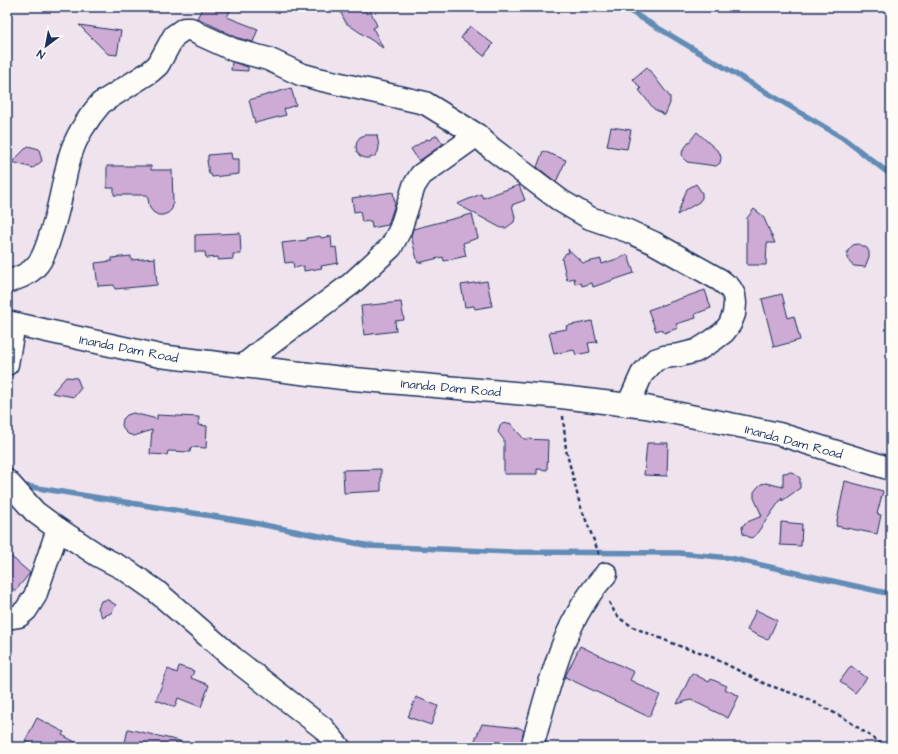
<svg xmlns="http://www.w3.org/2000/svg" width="898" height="754" viewBox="0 0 898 754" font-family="'Architects Daughter',sans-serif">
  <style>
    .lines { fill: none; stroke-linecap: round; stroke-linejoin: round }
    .stream { stroke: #628bb6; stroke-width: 5.5 }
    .building { fill: #ceabd5; stroke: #1b2f5e }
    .street-casing { stroke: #1b2f5e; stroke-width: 25 }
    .secondary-casing { stroke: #1b2f5e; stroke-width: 25 }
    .path { stroke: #1b2f5e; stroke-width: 2.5; stroke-dasharray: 4 3; stroke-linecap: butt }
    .street { stroke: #fdfcf7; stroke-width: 22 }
    .secondary { stroke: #fdfcf7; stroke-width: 22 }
    .labels { text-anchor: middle; stroke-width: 3; stroke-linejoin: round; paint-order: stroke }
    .street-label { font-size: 13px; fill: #1b2f5e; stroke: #fdfcf7 }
  </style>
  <rect width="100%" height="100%" fill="#efe4ed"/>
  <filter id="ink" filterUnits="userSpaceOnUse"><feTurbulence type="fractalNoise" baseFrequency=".025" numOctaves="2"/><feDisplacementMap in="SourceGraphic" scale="8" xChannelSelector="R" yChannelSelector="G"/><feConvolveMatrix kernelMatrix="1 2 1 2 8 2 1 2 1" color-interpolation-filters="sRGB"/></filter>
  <g filter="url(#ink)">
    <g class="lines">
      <!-- stream -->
      <g class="stream">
        <polyline points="623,7 843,138 891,175"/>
        <polyline points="19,485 249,522 370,546 512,552 679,553 730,558 891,594"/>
      </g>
    </g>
    <!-- building -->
    <g class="building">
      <polygon points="203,7 232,7 227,17 258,29 253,42 238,38 197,18"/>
      <polygon points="338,7 363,7 367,14 371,12 377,26 373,28 383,48 346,23"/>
      <polygon points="79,25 121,31 117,55 108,54"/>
      <polygon points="470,26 493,44 484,56 461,38"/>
      <polygon points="232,62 248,67 248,71 231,70"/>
      <polygon points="647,67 670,97 670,103 665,115 654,109 639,90 641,89 633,79"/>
      <polygon points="291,88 296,105 284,109 286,115 255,123 249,100"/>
      <polygon points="611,127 631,130 627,149 607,146"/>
      <polygon points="697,132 720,153 721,158 720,163 716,166 687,162 684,159 682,154 683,150"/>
      <polygon points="365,135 377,135 379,147 378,152 375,156 370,158 365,158 360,156 357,152 356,147 357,141 360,137"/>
      <polygon points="437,135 443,144 419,161 411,149 427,139 429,140"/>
      <polygon points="28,146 39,149 42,161 33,168 12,162"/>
      <polygon points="543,151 566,160 556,182 537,167"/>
      <polygon points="231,153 232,159 239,159 239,174 212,177 211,174 209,174 207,160 208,160 208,155"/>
      <polygon points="107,166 151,166 151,170 172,170 173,204 172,209 168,213 163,215 158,215 153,212 150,208 147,195 114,195 114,188 107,188"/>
      <polygon points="696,184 702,193 702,198 699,202 677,215 687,189"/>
      <polygon points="519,185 525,200 512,205 515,217 514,222 506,228 501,228 457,204 481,194 483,198"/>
      <polygon points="393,192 395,204 388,225 372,228 371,221 362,222 360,211 354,212 352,198"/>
      <polygon points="754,209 763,216 775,243 767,243 766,265 747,265 747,218"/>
      <polygon points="472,214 478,238 463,243 466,256 444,261 443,257 418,263 411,236 413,229"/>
      <polygon points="240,233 241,254 233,254 233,259 218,260 218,257 206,258 205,252 195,252 195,235"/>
      <polygon points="320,236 321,238 331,236 332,248 336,247 338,263 321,266 322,268 304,271 304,266 294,268 293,262 285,263 282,243 307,240 307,238"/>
      <polygon points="858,244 867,248 869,252 869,257 865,267 854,266 850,263 848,258 847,253 849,249 853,245"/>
      <polygon points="568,249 583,263 601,259 602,264 628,255 634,273 593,287 592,283 582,286 581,283 575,284 574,278 567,280 562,259 566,253 569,253"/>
      <polygon points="131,256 131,260 155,258 157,285 115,289 114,285 98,286 95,263 112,261 112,258"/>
      <polygon points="487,281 492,306 475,309 474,306 465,307 461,285"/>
      <polygon points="705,290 711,308 695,314 696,318 676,324 678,328 664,333 662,329 656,331 648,310"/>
      <polygon points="782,294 788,318 794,316 800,340 774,347 762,299"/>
      <polygon points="401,302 404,320 395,321 396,331 364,335 361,306"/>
      <polygon points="592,321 597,342 588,343 590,352 576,355 574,350 554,354 549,332 567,329 566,326"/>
      <polygon points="66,377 77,378 81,388 74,397 52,393"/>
      <polygon points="133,413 157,419 157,415 199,417 198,425 207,426 206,448 191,447 190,452 168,451 167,455 150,454 152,430 134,436 128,434 124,430 122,425 123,419 127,415"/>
      <polygon points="510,423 524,439 548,440 547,470 537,469 537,474 504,474 504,440 498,432 501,424"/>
      <polygon points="647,443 668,443 667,476 644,475"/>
      <polygon points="381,469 381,491 344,493 343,470"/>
      <polygon points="792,472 800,478 800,488 782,501 782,498 755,536 751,538 743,534 742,527 745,523 762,516 754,498 754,492 757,488 761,484 766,483 783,487 783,473"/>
      <polygon points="845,481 883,491 877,514 881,515 877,534 836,526"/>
      <polygon points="781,522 802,524 801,546 780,545"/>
      <polygon points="7,553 30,573 15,591 7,584"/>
      <polygon points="105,600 108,600 116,605 111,613 102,617 98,608 101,601"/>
      <polygon points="756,610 777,620 768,640 747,630"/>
      <polygon points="580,646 634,672 630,680 660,695 649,717 565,677"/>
      <polygon points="179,666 194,671 191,678 209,685 201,707 178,698 175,707 156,700 168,669 177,673"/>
      <polygon points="851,666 867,678 855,693 840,681"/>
      <polygon points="692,673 709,682 711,679 727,686 725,689 739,696 728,718 691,700 677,704"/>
      <polygon points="416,697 438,706 431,725 408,717"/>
      <polygon points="37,718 64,732 62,735 85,747 37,747 25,741"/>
      <polygon points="482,724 520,728 524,731 520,747 472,747"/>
      <polygon points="128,729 180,741 179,747 124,747"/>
    </g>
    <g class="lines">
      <defs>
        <g id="street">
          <path d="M7 282C19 278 30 274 38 264 45 255 48 243 51 233 60 208 63 181 70 156 76 136 88 118 101 103L150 72 158 65 174 36 184 29H191L199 34 234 50 268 59 300 74 318 79 425 103 477 135 491 148 561 201 590 218 628 231 654 243 720 280 730 288 734 295 735 303 734 314 730 324 724 332 712 341 696 351 680 355 664 357 655 360 642 374 628 405"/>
          <polyline points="7,364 14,324"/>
          <polyline points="243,366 265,348 351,284 391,247 400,230 414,186 421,175 477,135"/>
          <polyline points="7,481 35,512 58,529 99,556 126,570 156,591 233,658 323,728 339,747"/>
          <polyline points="7,618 19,616 26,610 35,596 58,529"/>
          <path d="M532 747C549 687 562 621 606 574"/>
        </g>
        <polyline id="secondary" points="7,322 160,356 342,378 561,397 646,407 779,434 891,469"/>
      </defs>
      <!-- street casing -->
      <use href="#street" class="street-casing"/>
      <!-- secondary casing -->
      <use href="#secondary" class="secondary-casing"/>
      <!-- path -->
      <g class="path">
        <polyline points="563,416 566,450 580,505 600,556"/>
        <polyline points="609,602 615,613 622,620 635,628 682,647 706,654 765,684 806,698 844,718 886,747"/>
      </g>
      <!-- street -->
      <use href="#street" class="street"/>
      <!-- secondary -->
      <use href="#secondary" class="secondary"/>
    </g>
  </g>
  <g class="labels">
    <!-- street labels -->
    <g class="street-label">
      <text transform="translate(129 348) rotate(11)" y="5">Inanda Dam Road</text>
      <text transform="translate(451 387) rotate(5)" y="5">Inanda Dam Road</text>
      <text transform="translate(794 441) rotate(15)" y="5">Inanda Dam Road</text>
    </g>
  </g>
  <!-- margin -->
  <rect width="898" height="754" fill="none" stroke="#fdfcf7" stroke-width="24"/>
  <rect x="12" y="12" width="874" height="730" fill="none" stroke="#1b2f5e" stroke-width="1.5" filter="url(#ink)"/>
  <!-- north arrow -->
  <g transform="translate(46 46) rotate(212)" stroke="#fdfcf7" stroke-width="3" paint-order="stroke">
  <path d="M0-3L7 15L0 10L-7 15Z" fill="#1b2f5e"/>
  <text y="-6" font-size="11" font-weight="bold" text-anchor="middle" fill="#1b2f5e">N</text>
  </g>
</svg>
